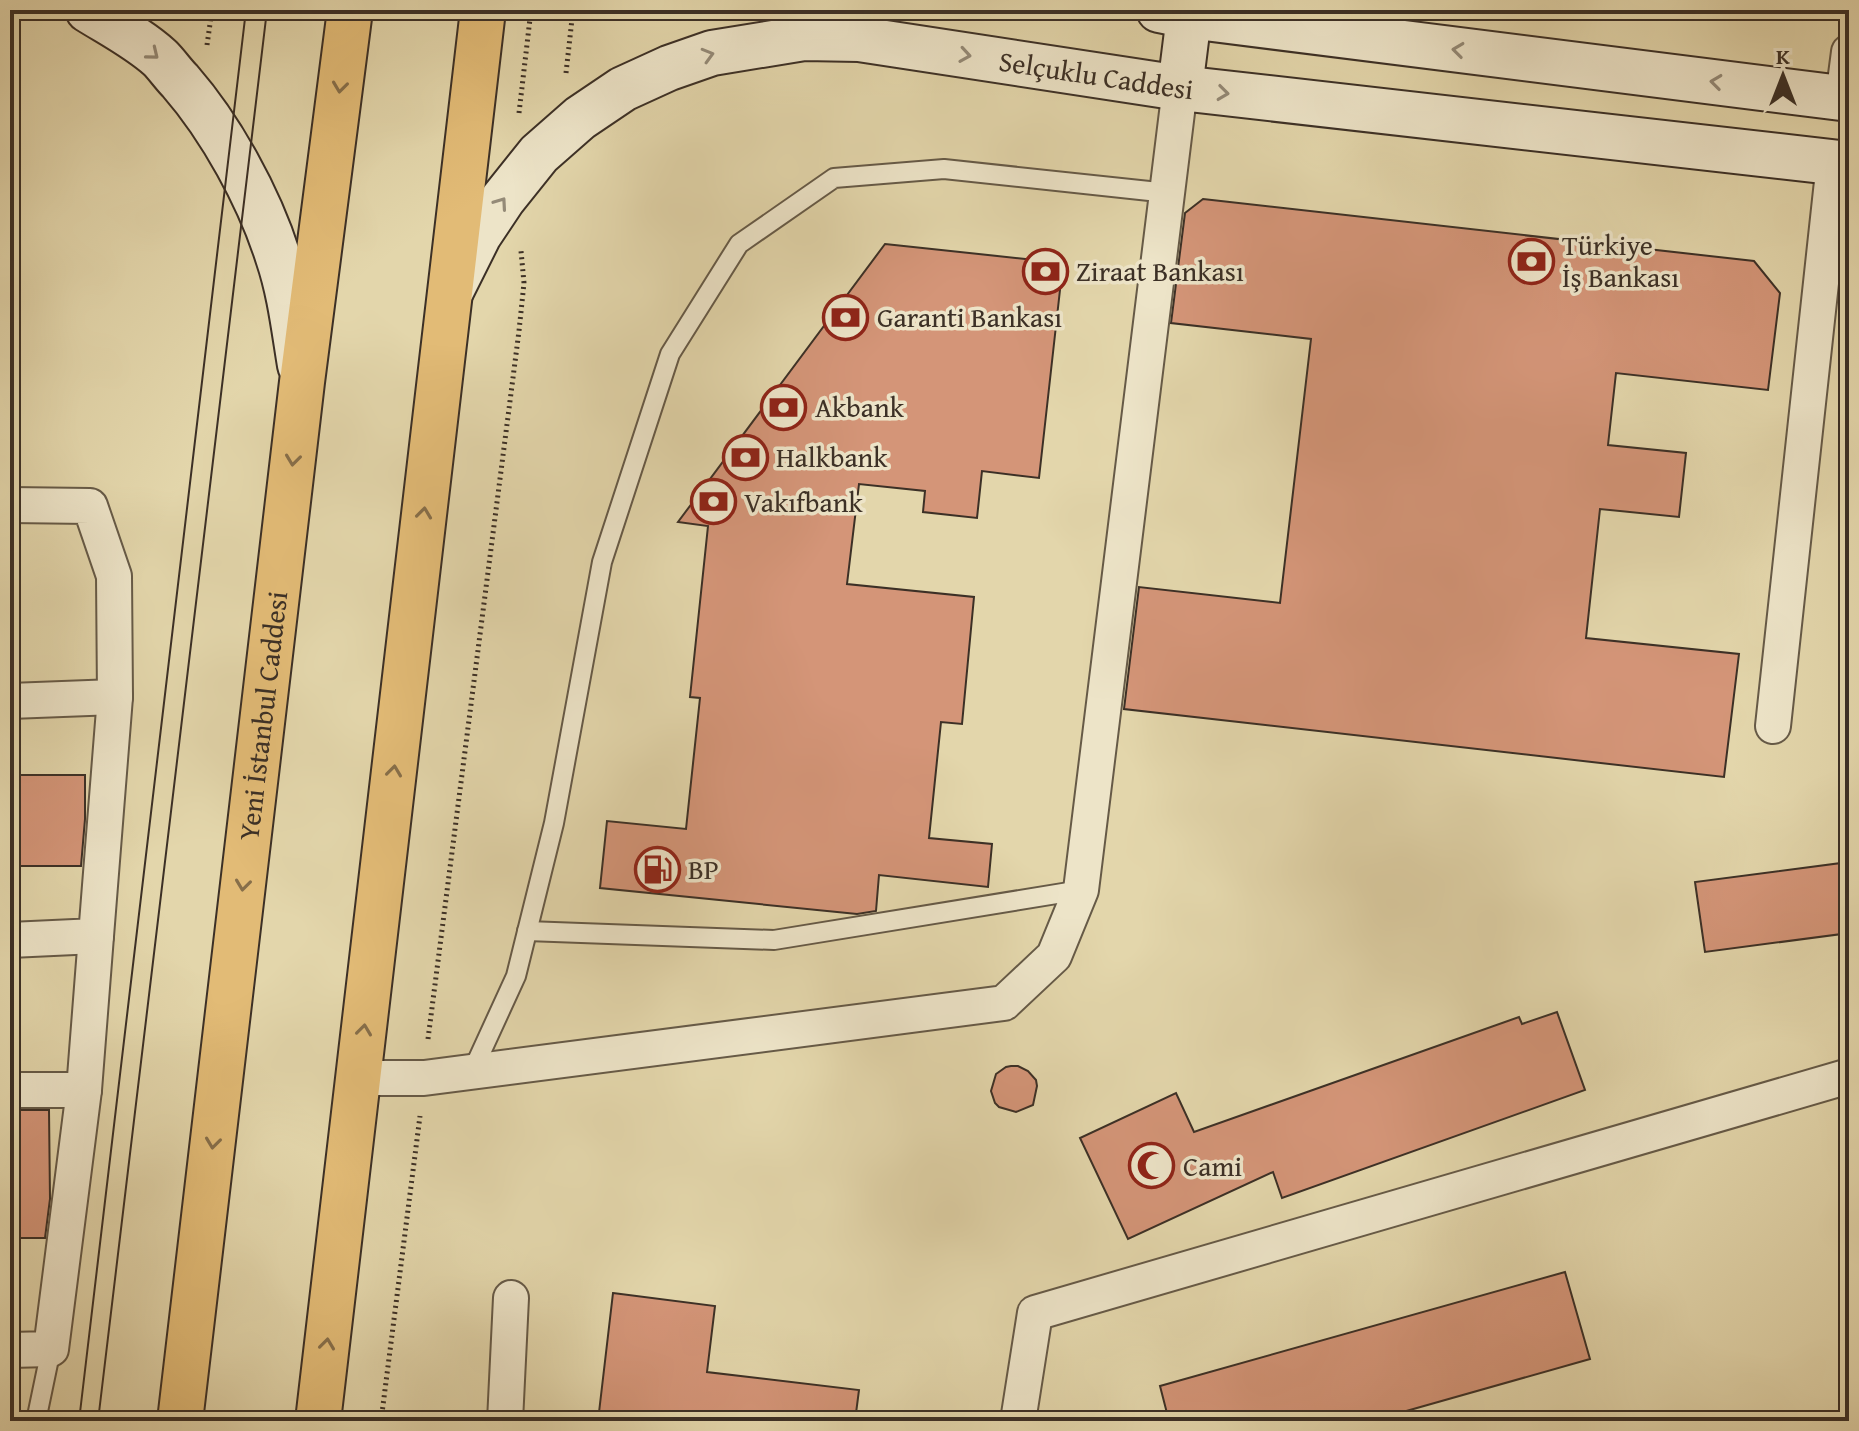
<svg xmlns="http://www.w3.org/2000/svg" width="1859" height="1431" viewBox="0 0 1859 1431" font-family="'Gentium Book Plus',serif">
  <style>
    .building { fill: #d49578; stroke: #3c3026; stroke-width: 2 }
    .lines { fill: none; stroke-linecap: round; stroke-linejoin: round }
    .lane-casing { stroke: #665a47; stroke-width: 22 }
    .street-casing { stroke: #665a47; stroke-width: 38 }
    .secondary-casing { stroke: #3c3026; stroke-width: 48 }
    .highway-casing { stroke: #3c3026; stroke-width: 48 }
    .path { stroke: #3c3026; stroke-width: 5; stroke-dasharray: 2 4; stroke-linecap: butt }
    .lane { stroke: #ede4c8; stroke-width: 18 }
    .street { stroke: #ede4c8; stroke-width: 34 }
    .secondary { stroke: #ede4c8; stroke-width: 44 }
    .highway { stroke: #e2bb76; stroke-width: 44 }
    .tram { stroke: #3c3026; stroke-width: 2 }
    .oneway { stroke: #948a77 }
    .oneway2 { stroke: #876f4a }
    .labels { text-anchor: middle; stroke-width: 7; stroke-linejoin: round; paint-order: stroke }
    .street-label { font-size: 28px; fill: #3c3026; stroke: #ede4c8 }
    .poi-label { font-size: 28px; fill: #3c3026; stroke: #ede4c8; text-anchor: start }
  </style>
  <rect width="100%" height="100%" fill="#e3d6ab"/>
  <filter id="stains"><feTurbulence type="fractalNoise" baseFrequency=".0025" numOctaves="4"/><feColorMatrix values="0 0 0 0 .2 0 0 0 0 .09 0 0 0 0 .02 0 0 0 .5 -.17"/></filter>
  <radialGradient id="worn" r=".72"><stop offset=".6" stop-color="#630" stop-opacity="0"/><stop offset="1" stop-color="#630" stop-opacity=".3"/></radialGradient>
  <!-- building -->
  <g class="building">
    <polygon points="1203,199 1754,261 1780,293 1768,390 1616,373 1608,445 1686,453 1679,517 1600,509 1586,638 1739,654 1724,777 1124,709 1139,587 1280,603 1311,339 1171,323 1185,213"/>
    <polygon points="885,244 1063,263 1039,478 982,471 977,518 923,512 925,491 859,484 847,584 974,597 962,724 941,722 929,838 992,844 988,887 879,875 876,911 857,914 600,888 607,821 686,829 700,698 690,697 708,526 678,522"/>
    <polygon points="10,775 85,775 85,819 81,866 10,866"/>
    <polygon points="1849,862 1849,933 1705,952 1695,882"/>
    <polygon points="1557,1012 1585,1090 1282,1198 1273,1172 1128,1239 1080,1138 1176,1093 1194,1132 1519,1017 1522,1024"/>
    <polygon points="1011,1066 1018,1066 1028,1071 1036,1080 1037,1086 1033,1105 1016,1112 999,1107 995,1103 991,1091 996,1074 1006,1067"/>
    <polygon points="10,1110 49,1110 50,1199 45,1238 10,1238"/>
    <polygon points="1565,1272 1590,1359 1371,1421 1169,1421 1160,1386"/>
    <polygon points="613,1293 715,1306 707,1372 859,1390 855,1421 598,1421"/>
  </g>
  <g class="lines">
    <defs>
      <g id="lane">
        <polyline points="527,931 774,940 1081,890"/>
        <polyline points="472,1072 516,976 554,823 602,562 670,354 739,244 834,178 944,169 1168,193"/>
        <polyline points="36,1421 51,1349"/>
      </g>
      <g id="street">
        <polyline points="1843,98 1849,52"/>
        <polyline points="10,505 90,506 114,576 115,697 96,936 10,940"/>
        <polyline points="10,701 115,697"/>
        <polyline points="1773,726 1834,163"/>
        <polyline points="358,1078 424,1078 1004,1003 1054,956 1081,890 1180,88"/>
        <polyline points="10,1090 84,1090"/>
        <polyline points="10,1350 51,1349 84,1090 96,936"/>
        <polyline points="505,1421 511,1298"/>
        <polyline points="1018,1421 1035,1313 1849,1076"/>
      </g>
      <g id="secondary">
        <path d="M88 10C112 25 139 39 160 58 167 65 173 74 180 81 221 128 259 197 278 257 290 292 294 329 300 365"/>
        <polyline points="1159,10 1189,16 1849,99"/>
        <polyline points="1180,88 1189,16"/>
        <path id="s1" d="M452 289 479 235 503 199 539 154 580 118 623 89 669 68 712 53 804 38 859 39 1180 88 1849 164"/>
      </g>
      <g id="highway">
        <path id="s2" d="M180 1421 302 382 350 10"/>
        <polyline points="318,1421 483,10"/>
      </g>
    </defs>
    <!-- lane casing -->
    <use href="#lane" class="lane-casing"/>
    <!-- street casing -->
    <use href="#street" class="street-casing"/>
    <!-- secondary casing -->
    <use href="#secondary" class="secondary-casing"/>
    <!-- highway casing -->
    <use href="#highway" class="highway-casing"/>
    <!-- path -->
    <g class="path">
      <polyline points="207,45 212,10"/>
      <polyline points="566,73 573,10"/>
      <polyline points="519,113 531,10"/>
      <polyline points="428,1039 519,331 524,283 521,251"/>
      <polyline points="381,1421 420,1116"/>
    </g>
    <!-- lane -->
    <use href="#lane" class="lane"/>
    <!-- street -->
    <use href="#street" class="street"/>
    <!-- secondary -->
    <use href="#secondary" class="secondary"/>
    <!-- highway -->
    <use href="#highway" class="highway"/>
    <!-- tram -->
    <g class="tram">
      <polyline points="79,1421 246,10"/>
      <polyline points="98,1421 267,10"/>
    </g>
  </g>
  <!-- one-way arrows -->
  <defs><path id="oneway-chevron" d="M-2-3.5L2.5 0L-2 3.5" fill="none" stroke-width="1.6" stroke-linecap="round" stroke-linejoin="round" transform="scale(2)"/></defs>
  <g class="oneway">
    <use href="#oneway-chevron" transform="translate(1458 50) rotate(-173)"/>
    <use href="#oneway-chevron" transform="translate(153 54) rotate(39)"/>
    <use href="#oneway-chevron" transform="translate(708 55) rotate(-16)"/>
    <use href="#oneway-chevron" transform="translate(965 55) rotate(9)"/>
    <use href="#oneway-chevron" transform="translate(1716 82) rotate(-173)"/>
    <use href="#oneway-chevron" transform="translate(1223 93) rotate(7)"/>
    <use href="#oneway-chevron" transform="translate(501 203) rotate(-55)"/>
  </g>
  <g class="oneway2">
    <use href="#oneway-chevron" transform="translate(340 87) rotate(97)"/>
    <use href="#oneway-chevron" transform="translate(293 460) rotate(97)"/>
    <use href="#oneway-chevron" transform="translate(424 513) rotate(-83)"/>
    <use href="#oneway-chevron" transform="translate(394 771) rotate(-83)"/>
    <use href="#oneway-chevron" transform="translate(243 885) rotate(97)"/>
    <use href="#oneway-chevron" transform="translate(364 1030) rotate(-83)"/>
    <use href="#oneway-chevron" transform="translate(213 1143) rotate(97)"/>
    <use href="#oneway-chevron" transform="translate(327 1344) rotate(-83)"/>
  </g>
  <!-- icons -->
  <defs>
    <symbol id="bank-ring" viewBox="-11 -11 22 22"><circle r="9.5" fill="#ede4c8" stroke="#8f2418" stroke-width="1.5"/><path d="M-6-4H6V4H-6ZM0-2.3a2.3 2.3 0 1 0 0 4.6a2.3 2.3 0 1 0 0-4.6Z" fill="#8f2418"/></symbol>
    <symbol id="fuel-ring" viewBox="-11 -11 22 22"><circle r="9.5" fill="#ede4c8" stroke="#8f2418" stroke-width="1.5"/><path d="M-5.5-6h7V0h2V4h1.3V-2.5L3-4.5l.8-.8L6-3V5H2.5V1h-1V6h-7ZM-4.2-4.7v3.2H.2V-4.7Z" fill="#8f2418"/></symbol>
    <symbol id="mosque-ring" viewBox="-11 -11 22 22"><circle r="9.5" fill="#ede4c8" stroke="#8f2418" stroke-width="1.5"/><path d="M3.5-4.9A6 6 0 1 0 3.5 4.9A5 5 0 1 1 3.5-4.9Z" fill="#8f2418"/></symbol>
  </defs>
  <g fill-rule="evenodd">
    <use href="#bank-ring" x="1506" y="236" width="51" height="51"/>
    <use href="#bank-ring" x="1020" y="246" width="51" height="51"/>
    <use href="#bank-ring" x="820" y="292" width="51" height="51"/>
    <use href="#bank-ring" x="758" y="382" width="51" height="51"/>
    <use href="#bank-ring" x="720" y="432" width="51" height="51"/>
    <use href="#bank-ring" x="688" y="476" width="51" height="51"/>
    <use href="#fuel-ring" x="632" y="844" width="51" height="51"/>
    <use href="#mosque-ring" x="1126" y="1140" width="51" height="51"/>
  </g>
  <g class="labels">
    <!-- street labels -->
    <g class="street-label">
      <text dy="10" stroke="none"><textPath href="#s1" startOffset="752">Selçuklu Caddesi</textPath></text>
      <text dy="10" stroke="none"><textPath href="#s2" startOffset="710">Yeni İstanbul Caddesi</textPath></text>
    </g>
    <!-- poi labels -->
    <g class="poi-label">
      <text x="1562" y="255">Türkiye<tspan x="1562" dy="32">İş Bankası</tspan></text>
      <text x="1076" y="281">Ziraat Bankası</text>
      <text x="877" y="327">Garanti Bankası</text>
      <text x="815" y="417">Akbank</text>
      <text x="776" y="467">Halkbank</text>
      <text x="744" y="512">Vakıfbank</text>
      <text x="688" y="879">BP</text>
      <text x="1183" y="1176">Cami</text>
    </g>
  </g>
  <!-- margin -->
  <rect width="1859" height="1431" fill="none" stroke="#e3d6ab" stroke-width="40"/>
  <rect x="12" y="12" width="1835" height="1407" fill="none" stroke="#3c3026" stroke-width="4"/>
  <rect x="20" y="20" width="1819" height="1391" fill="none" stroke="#3c3026" stroke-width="2"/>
  <!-- north arrow -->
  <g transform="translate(1783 76)" stroke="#ede4c8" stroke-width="6" paint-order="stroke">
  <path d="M0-6L14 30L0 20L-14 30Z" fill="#3c3026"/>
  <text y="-12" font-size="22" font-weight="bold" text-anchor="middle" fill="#3c3026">K</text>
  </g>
  <rect width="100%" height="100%" filter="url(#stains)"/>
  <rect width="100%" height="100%" fill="url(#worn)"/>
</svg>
